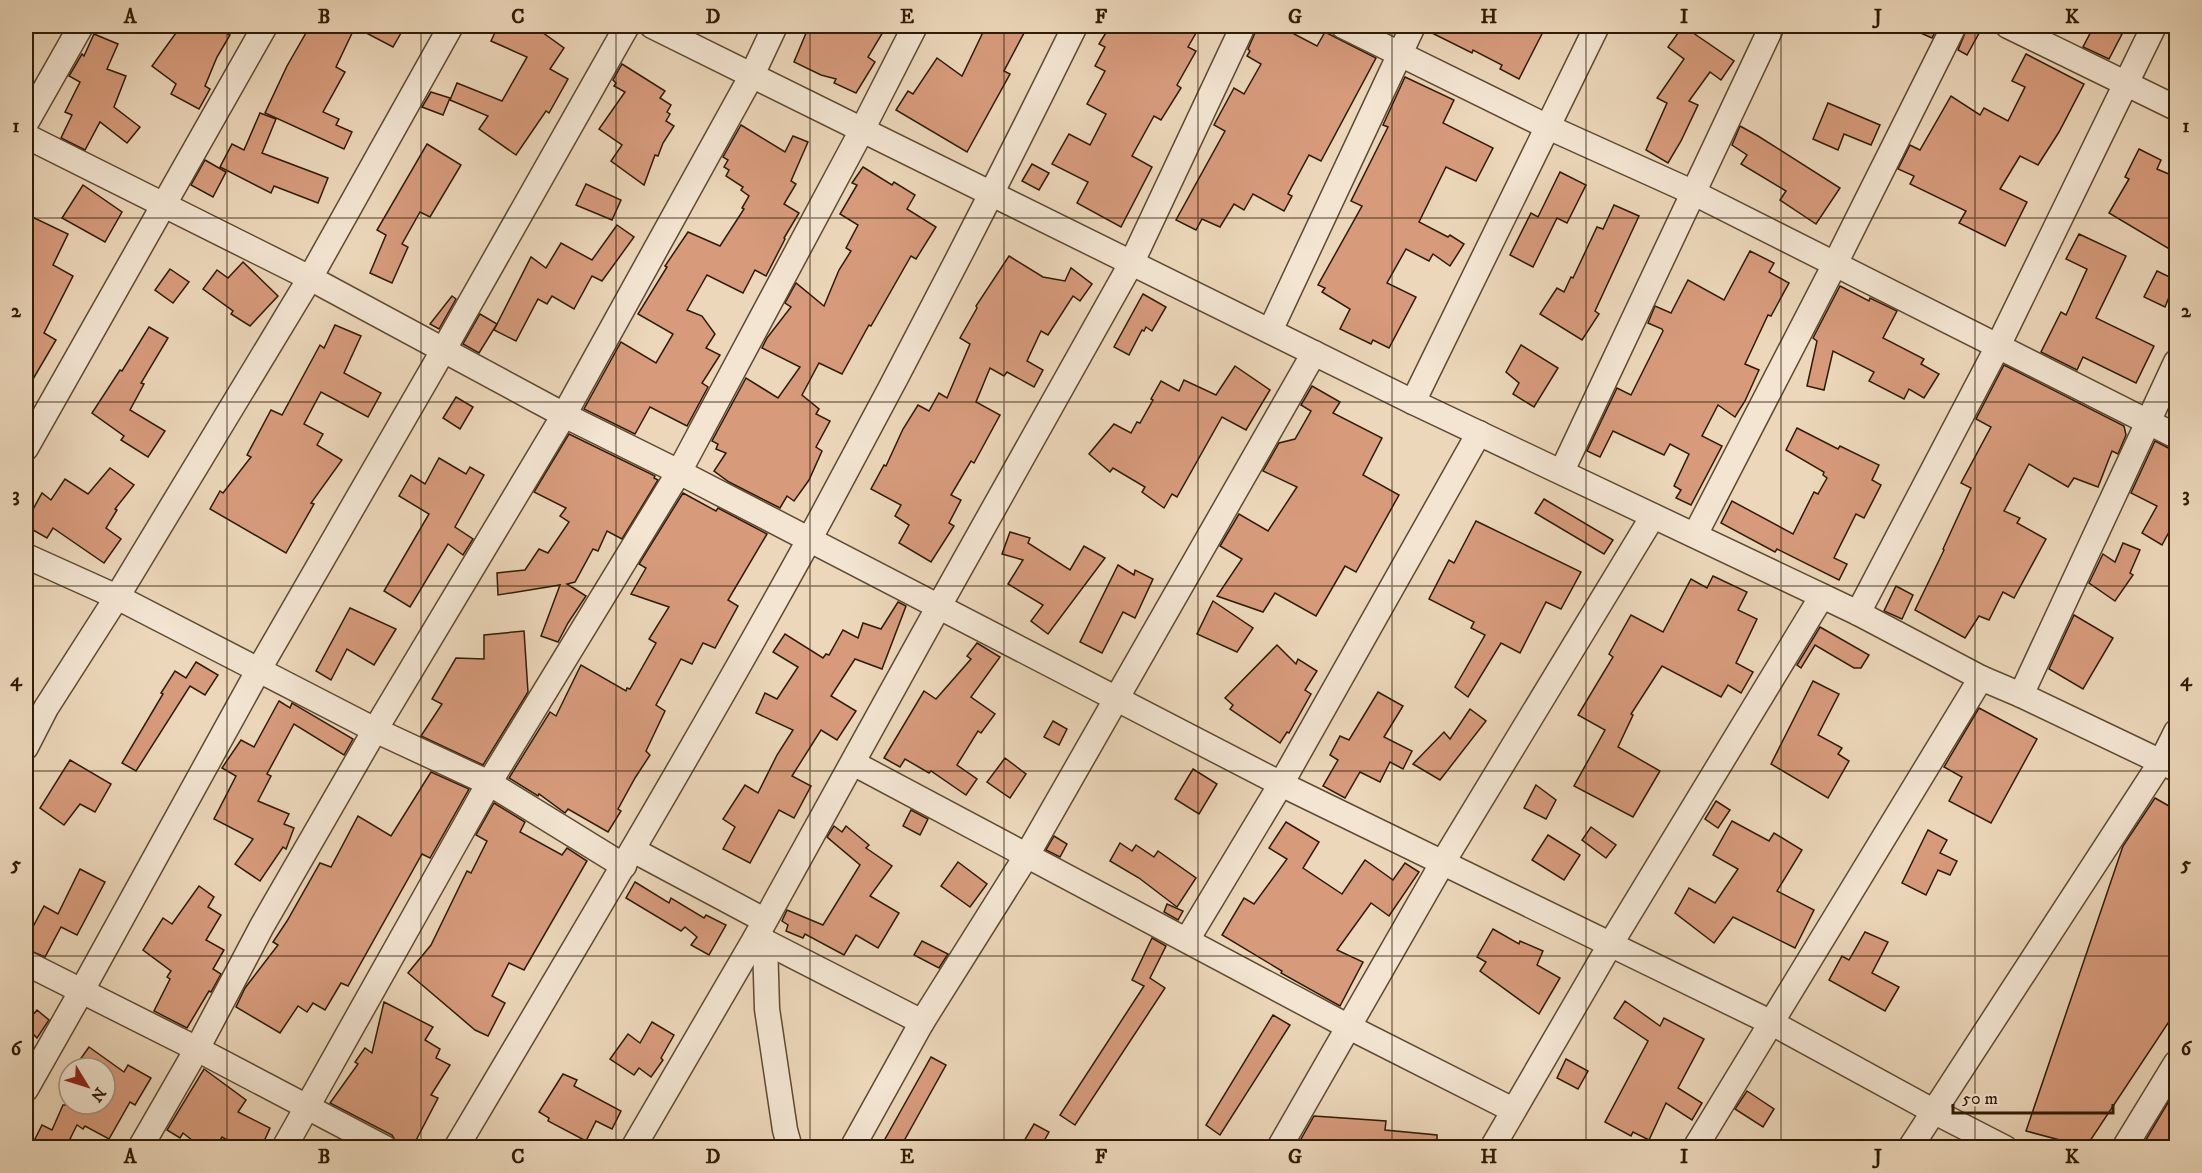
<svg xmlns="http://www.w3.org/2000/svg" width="2202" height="1173" viewBox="0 0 2202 1173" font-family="'IM FELL DW Pica',serif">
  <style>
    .building { fill: #d79b7c; stroke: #2f1b05; stroke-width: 1.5 }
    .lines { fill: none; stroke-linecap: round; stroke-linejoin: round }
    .minor-casing { stroke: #5e4a32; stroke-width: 27 }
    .minor { stroke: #f3e5d2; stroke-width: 24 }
    .grid { fill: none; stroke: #2f1b05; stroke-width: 1.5; stroke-opacity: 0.55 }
    .neatline { fill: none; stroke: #2f1b05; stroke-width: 2 }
    .grid-label { font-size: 20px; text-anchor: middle; font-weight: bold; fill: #2f1b05 }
  </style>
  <rect width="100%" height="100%" fill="#ecd7ba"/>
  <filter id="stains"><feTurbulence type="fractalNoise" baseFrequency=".00333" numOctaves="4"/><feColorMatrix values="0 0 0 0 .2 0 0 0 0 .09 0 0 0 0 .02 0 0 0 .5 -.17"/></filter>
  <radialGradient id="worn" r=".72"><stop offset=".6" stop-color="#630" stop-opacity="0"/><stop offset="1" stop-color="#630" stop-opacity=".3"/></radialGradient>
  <!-- building -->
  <g class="building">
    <polygon points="181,26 213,26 230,35 217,57 205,86 210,89 199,109 171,94 176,84 152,66"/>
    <polygon points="310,26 405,26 393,47 355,27 336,67 345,72 323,112 339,119 336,125 352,132 344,149 265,113 287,66"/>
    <polygon points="498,26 546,26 542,32 564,48 550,69 568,79 549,113 546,111 516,155 479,129 488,116 450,100 457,83 502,101 527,57 491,41"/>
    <polygon points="809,26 884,26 881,31 883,32 868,57 875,62 856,93 834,83 836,79 821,75 794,62"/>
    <polygon points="986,26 1010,26 1024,33 1004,71 1010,74 967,152 896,110 908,91 913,94 937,58 962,76"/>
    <polygon points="1110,26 1200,26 1188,47 1196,51 1177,85 1181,88 1161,120 1154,116 1132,156 1152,167 1121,227 1077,203 1088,182 1052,164 1069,134 1090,145 1106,114 1087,104 1105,71 1095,66 1105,47 1099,44"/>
    <polygon points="1258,26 1279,26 1317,46 1325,32 1376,58 1321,161 1309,155 1288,194 1292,196 1284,211 1253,194 1244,210 1234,204 1220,227 1202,219 1196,230 1176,220 1225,131 1214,125 1234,88 1244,94 1261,64 1247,56 1250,51 1248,49"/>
    <polygon points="1427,26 1546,26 1519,79 1500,69 1502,65 1473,50 1472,53 1426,30"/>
    <polygon points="1683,26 1734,61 1721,80 1710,72 1689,101 1698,105 1681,141 1668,163 1646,150 1667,103 1657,98 1684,59 1668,47"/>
    <polygon points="1905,26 1938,26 1932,38"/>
    <polygon points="1968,26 1983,26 1967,55 1958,50"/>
    <polygon points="2094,26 2106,26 2122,34 2109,59 2083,47"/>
    <polygon points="94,34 118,44 107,69 126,76 114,107 140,127 127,143 100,122 85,150 61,138 72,115 65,112 80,82 69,76 82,54 84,56"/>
    <polygon points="2026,54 2084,84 2059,132 2038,165 2020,156 2000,189 2027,202 2005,246 1959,223 1966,211 1910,184 1914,176 1898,169 1910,145 1920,150 1951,96 1980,115 1984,108 2008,121 2025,87 2012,81"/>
    <polygon points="622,64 665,91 660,98 671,105 667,112 670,114 666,121 674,126 663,143 658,156 655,155 644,185 611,161 622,145 599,129 625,92 614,86 616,83 613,80"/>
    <polygon points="1405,77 1454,100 1443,123 1493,148 1476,181 1446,167 1419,222 1448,237 1450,235 1464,244 1450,266 1433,254 1429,261 1406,249 1387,283 1416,297 1389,348 1373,340 1371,344 1340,329 1350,309 1322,292 1325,288 1318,285 1362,206 1351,201 1388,127 1383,125"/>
    <polygon points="431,92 450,98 443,115 422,107"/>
    <polygon points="1828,103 1880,125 1871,145 1844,134 1838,150 1813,139"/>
    <polygon points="260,113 276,119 262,153 328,178 318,203 274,186 271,193 220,167 232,144 244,150"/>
    <polygon points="741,125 785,152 793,136 808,142 791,181 796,184 784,204 799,213 784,238 785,239 766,276 755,270 743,293 707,275 687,310 702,316 715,334 706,348 720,355 702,383 708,387 687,426 650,407 635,434 584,409 621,342 656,363 673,334 638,314 667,267 665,266 688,232 720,246 744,209 742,208 749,196 741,190 743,187 726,176 729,170 724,167 728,160 723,157"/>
    <polygon points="1740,126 1758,136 1840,188 1816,224 1780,200 1786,191 1741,164 1747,155 1732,145"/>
    <polygon points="427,144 461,165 430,217 420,212 402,244 408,247 392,283 370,273 386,235 377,230"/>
    <polygon points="2139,149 2161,160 2157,169 2176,177 2176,253 2109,213 2129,179 2125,177"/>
    <polygon points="205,160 226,172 213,197 191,185"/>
    <polygon points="1032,164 1049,173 1039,190 1022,181"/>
    <polygon points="863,167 892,185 894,182 915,195 907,209 936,227 916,259 911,256 871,326 869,325 842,374 819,363 802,395 819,409 816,414 830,421 816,447 822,451 809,480 794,501 787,496 780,508 729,482 714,471 726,453 716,449 718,444 712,441 746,378 778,398 800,367 762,348 767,338 791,307 785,303 796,283 824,306 839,270 851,251 846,248 858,225 840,214 857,185 852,183"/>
    <polygon points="1560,172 1586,185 1567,223 1557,218 1533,267 1510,255 1531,213 1538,217"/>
    <polygon points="586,184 621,200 612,220 576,205"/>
    <polygon points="83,185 122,212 105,242 62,218"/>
    <polygon points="1614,205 1639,216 1595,311 1599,314 1582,340 1540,314 1557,288 1564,292 1571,277 1573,278 1597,227 1603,229"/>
    <polygon points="26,214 68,234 53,265 73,276 44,333 56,340 26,391"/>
    <polygon points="617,225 634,237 602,281 592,276 574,309 552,296 547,304 538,299 516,341 494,330 531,257 546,268 561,243 592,260"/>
    <polygon points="2079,234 2126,256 2096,318 2154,346 2136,383 2083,357 2077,370 2041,352 2061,312 2066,315 2087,269 2066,259"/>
    <polygon points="1750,251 1774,263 1769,272 1789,283 1771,316 1768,315 1745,364 1759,370 1745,401 1735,417 1718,405 1702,436 1722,446 1691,505 1676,498 1681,490 1674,486 1689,454 1670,444 1664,455 1613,431 1600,457 1587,451 1617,388 1631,395 1663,331 1662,329 1648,323 1655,306 1671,313 1688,280 1724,300"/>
    <polygon points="1009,256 1043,277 1065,281 1071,268 1092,284 1080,301 1073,296 1048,335 1041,331 1027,361 1043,370 1034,387 1007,372 1004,376 990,368 976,402 1000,415 974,463 971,461 951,495 961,500 949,523 954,526 931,562 899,543 909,525 895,516 901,505 871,489 884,465 886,466 903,429 918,405 929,411 939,393 947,398 970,344 960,338 977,308 976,306"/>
    <polygon points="243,262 278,296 250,326 231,314 233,311 203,289 217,270 228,278"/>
    <polygon points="170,269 189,282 173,303 155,290"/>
    <polygon points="2157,271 2176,280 2165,307 2144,297"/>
    <polygon points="1840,286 1869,301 1870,298 1897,311 1883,338 1924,359 1921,364 1939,374 1924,398 1909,389 1904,399 1869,381 1874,372 1833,351 1824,390 1807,386 1817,341 1813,338"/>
    <polygon points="1143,294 1166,307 1152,331 1146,327 1144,331 1142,330 1129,355 1114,347"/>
    <polygon points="452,296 456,299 439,329 430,324"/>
    <polygon points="480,314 497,324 479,353 463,344"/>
    <polygon points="335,325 361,336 344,373 381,393 368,417 321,392 304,424 323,434 317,445 342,460 311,503 314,504 286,553 210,509 220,491 223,493 251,457 247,455 271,410 282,415 320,345 324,348"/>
    <polygon points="149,327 168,338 141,383 144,384 130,410 165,431 148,457 121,440 124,436 92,413 120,370 122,371"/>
    <polygon points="1521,345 1558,368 1534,407 1513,394 1519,383 1506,372"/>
    <polygon points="2004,365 2124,426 2126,435 2118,454 2112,451 2098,487 2074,478 2068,487 2029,464 2004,511 2020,518 2017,523 2046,539 2014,598 2003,592 1989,620 1979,616 1965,638 1915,610 1944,550 1943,549 1971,488 1961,483 1991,427 1976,419"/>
    <polygon points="1235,366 1270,390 1246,430 1222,417 1177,497 1172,494 1164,508 1142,492 1145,487 1113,468 1110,472 1089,454 1114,424 1131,433 1137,422 1140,423 1153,400 1151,399 1161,381 1179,391 1184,380 1216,395"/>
    <polygon points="1312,386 1340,402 1333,413 1382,438 1363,475 1399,495 1356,572 1345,566 1316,616 1275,593 1263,612 1217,596 1242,559 1220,546 1239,514 1268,531 1297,487 1263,471 1279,443 1295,439 1311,411 1301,405"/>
    <polygon points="456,397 473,407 460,429 443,418"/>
    <polygon points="1797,428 1838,449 1840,446 1879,465 1872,480 1881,485 1864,518 1856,514 1834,558 1847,564 1839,580 1777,549 1775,552 1721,523 1732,501 1793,534 1814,492 1818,494 1827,478 1823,475 1824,472 1786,450"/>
    <polygon points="569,434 655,476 654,478 658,480 622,539 607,531 598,551 593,549 575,582 567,584 586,596 568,623 558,642 541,636 560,585 498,595 497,573 525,570 539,549 548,553 569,522 560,516 566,508 534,492"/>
    <polygon points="2155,441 2176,452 2176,519 2162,545 2142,533 2157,506 2131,493"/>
    <polygon points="439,458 466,474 470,467 484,475 455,527 473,539 463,555 448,544 410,607 384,591 429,514 399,496 411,475 425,484"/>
    <polygon points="110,468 134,485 115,509 117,510 106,528 121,539 104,563 53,528 47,538 26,526 26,522 42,493 51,500 65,479 88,494"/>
    <polygon points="683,493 716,511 718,508 767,534 728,600 738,606 715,648 703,643 692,664 681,659 656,705 665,711 646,751 650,755 635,778 618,809 621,811 608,832 568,809 565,813 539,794 538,796 509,778 550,712 556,716 581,665 626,691 627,688 630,689 656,643 649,639 669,607 631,594 646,568 639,564"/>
    <polygon points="1544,499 1613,540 1604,554 1535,513"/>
    <polygon points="1476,521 1581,572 1561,609 1546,602 1520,653 1501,643 1468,697 1455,687 1485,635 1471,628 1474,622 1429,599 1449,560 1454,563"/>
    <polygon points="1010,532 1030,538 1028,543 1070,570 1084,546 1105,558 1048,634 1031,621 1043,605 1008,584 1023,560 1002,554"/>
    <polygon points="2123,543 2140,550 2130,573 2133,575 2115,601 2089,583 2103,554 2115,562"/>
    <polygon points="1118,565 1134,575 1135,570 1153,579 1135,618 1123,612 1102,653 1080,642"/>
    <polygon points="1713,576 1747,592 1738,610 1757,619 1736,663 1753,672 1741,693 1728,685 1721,697 1662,666 1631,714 1633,715 1618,747 1660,771 1633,817 1574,786 1605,730 1578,715 1613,657 1609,654 1631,615 1663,632 1691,579 1707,588"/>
    <polygon points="1896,586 1913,595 1902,619 1884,611"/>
    <polygon points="1213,601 1253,628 1237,652 1197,634"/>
    <polygon points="898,602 906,606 882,669 855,659 831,696 856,711 837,740 821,730 792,776 811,786 794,818 779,810 750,863 723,849 735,827 723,819 745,785 758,793 777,755 793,730 756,713 765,693 777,699 798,667 773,652 785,634 823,658 826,654 829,655 843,630 858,638 863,623 881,629"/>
    <polygon points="350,608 396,629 374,665 347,649 331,680 316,671"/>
    <polygon points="2074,615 2113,638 2083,689 2049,669"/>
    <polygon points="1820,627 1869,655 1861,668 1854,668 1815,645 1801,668 1797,665"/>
    <polygon points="524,631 528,692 483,765 421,736 442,704 432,699 456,658 484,659 484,635"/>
    <polygon points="977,643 1000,657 971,697 995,714 981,733 978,731 957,765 977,779 966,795 931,771 929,773 905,759 900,767 884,758 924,691 936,699 971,659 967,656"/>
    <polygon points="1277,645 1296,664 1298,659 1317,671 1305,690 1311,694 1289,733 1287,732 1280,743 1230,709 1233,705 1225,698"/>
    <polygon points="196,662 218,675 205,695 190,686 136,771 122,763 163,694 161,693 175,671 186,678"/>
    <polygon points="1813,681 1839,694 1818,735 1842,748 1838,754 1849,761 1828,798 1771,764"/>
    <polygon points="1378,692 1403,706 1384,737 1412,751 1403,769 1390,762 1380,782 1360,772 1345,798 1323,786 1338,760 1330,755 1340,736 1349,740"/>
    <polygon points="279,701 290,708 292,703 353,739 344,755 294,724 267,774 271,776 258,801 289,814 284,824 294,828 286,849 283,847 260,881 235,864 253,839 214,819 236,776 222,768 241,740 254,747"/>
    <polygon points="1979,708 2037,739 1991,823 1949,801 1962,777 1944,767"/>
    <polygon points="1470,709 1486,721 1440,780 1413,764 1444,732 1450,739"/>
    <polygon points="1053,721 1067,729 1059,745 1044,737"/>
    <polygon points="1005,758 1026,774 1010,798 987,782"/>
    <polygon points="70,760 111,784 95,812 80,804 64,825 40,808"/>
    <polygon points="1193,769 1217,784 1199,814 1175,799"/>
    <polygon points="431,772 469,789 430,858 422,854 348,986 341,983 325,1010 313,1003 307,1012 298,1006 280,1033 236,1007 245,988 278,945 273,942 287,921 320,863 331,867 358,816 391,836"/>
    <polygon points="1536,785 1556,800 1546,819 1524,808"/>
    <polygon points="2155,798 2176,810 2176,1011 2086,1147 2026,1131 2123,846"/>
    <polygon points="1716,801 1730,810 1718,828 1705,819"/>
    <polygon points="494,803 525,822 520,832 562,855 567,848 587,861 524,970 509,963 492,996 505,1003 488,1036 475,1030 408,973 431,945 467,871 471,873 487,841 476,835"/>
    <polygon points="911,810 928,819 920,835 903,826"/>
    <polygon points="1732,821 1769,841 1774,833 1802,850 1777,891 1814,910 1795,948 1733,917 1714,943 1675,913 1689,888 1715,903 1738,869 1713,855"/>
    <polygon points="1286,822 1319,842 1303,868 1342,894 1365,860 1393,880 1405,863 1419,872 1389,916 1371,903 1337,950 1363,962 1340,1006 1281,973 1282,971 1222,935 1244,898 1254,904 1287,859 1269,848"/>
    <polygon points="834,826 842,832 846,826 869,845 866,848 892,866 870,896 899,913 878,948 856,935 844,955 805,934 803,938 786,931 788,925 782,921 787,910 823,925 860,865 827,837"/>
    <polygon points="1591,827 1616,845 1606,858 1582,840"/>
    <polygon points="1928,830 1947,840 1940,853 1957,861 1950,875 1938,870 1926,895 1902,883"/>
    <polygon points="1548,835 1580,855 1564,880 1532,860"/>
    <polygon points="1054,836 1067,844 1060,857 1046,850"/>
    <polygon points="1120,843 1132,851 1136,845 1154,857 1158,851 1196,878 1177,907 1139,878 1110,861"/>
    <polygon points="958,862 987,884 970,907 941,886"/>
    <polygon points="80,869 105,882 77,935 61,927 45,957 26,949 26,940 44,906 58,914"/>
    <polygon points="635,882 669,903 671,898 704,918 706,915 726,925 709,955 691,945 697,937 685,927 681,931 626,898"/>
    <polygon points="199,886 214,897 208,907 221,915 206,940 224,950 213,969 221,974 211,992 209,991 187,1028 154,1011 170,979 167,977 171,971 143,950 163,918 172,924"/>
    <polygon points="1167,904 1183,911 1178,920 1164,912"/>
    <polygon points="1493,929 1519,944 1520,941 1543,951 1537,965 1560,978 1539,1014 1480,971 1486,962 1477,957"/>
    <polygon points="1865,932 1888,942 1872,973 1899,987 1885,1011 1829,980 1842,956 1849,960"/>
    <polygon points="1152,938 1166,946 1150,978 1165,988 1075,1125 1060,1115 1144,986 1132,980"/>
    <polygon points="922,941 948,954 939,968 914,955"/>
    <polygon points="1625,1001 1660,1026 1664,1018 1704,1039 1678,1088 1702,1103 1692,1120 1666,1103 1649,1140 1633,1132 1631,1136 1605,1122 1648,1041 1614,1018"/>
    <polygon points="384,1002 433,1027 425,1040 440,1049 436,1058 450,1065 431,1095 438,1098 412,1148 404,1148 398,1145 392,1135 330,1103 358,1064 355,1062 365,1048 372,1053"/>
    <polygon points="37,1010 49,1020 37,1038 26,1027 26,1023"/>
    <polygon points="1273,1015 1290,1025 1220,1135 1206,1125"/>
    <polygon points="652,1022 674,1035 661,1058 663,1060 651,1077 639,1068 634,1075 610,1059 628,1034 640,1043"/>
    <polygon points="89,1047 124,1072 128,1065 151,1078 135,1105 130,1102 109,1139 85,1126 83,1129 77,1125 70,1139 88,1148 44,1148 34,1141 42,1125 52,1130 63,1105 105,1104 105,1068 74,1068"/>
    <polygon points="931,1057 946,1065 900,1148 880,1148"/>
    <polygon points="1566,1059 1588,1071 1578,1089 1557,1078"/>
    <polygon points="204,1069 246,1100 238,1112 270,1128 261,1148 241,1148 222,1137 215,1148 202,1148 183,1133 180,1138 167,1130"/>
    <polygon points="563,1074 577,1080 574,1086 621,1111 612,1129 596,1121 586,1141 548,1121 549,1118 539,1112"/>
    <polygon points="2176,1089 2176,1148 2141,1148"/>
    <polygon points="1747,1091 1774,1109 1763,1127 1735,1109"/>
    <polygon points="1314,1116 1386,1121 1385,1130 1437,1135 1437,1148 1296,1148"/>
    <polygon points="1034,1124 1049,1132 1040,1148 1020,1148"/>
  </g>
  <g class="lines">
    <defs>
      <g id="minor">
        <polyline points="652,26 1413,402 1858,613 1981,678 2021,695 2176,769"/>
        <polyline points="1343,26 1548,127 1692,192 2176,436"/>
        <polyline points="2008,26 2176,108"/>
        <polyline points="26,123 81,26"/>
        <polyline points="26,136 310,278 564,415 679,472 1281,784 1772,1023 1933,1111 2005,1148"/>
        <polyline points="1270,331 1413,26"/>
        <polyline points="1413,402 1597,26"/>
        <polyline points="26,448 265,26"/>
        <polyline points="1562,471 1772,26"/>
        <polyline points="1695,535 1835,264 1954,26"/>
        <polyline points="26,556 117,597 375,730 489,783 624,866"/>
        <polyline points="1858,613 1998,346 2154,26"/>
        <polyline points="2021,695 2176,362"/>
        <polyline points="26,747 46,708 117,597 310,278 451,26"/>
        <polyline points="853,763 1349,1027 1513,1110"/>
        <polyline points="633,850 764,920"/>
        <polyline points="756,937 922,1022"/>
        <polyline points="1187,940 1281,784 1479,433"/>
        <polyline points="765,942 767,1009 785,1130 790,1148"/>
        <polyline points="26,963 197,1049 385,1148"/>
        <polyline points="26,1089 81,992 258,671 444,349 627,26"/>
        <polyline points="140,1148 197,1049 262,926 375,730 564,415 752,75 775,26"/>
        <polyline points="284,1148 489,783 679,472 862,130 915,26"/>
        <path d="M456 1148C576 946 696 745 809 540 901 371 990 199 1075 26"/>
        <polyline points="633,1148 756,937 939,606 1132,262 1243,26"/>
        <polyline points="852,1148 922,1022 1027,855 1314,353"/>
        <polyline points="1279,1148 1443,862 1653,516"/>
        <polyline points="1492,1148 1610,945 1822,596"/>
        <polyline points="1695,1148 1981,678"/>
        <polyline points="1910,1148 2161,762 2176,732"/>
        <polyline points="2124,1148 2176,1063"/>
      </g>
    </defs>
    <!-- minor casing -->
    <use href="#minor" class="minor-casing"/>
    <!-- minor -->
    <use href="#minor" class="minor"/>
  </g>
  <!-- grid -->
  <path class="grid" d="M227 26V1148M421 26V1148M616 26V1148M810 26V1148M1004 26V1148M1198 26V1148M1392 26V1148M1586 26V1148M1781 26V1148M1975 26V1148M26 218H2176M26 402H2176M26 586H2176M26 771H2176M26 956H2176"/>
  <!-- margin -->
  <rect width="2202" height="1173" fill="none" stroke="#ecd7ba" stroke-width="66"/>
  <!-- north arrow -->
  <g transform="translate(87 1086) rotate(128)"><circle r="28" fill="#f3e5d2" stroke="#a59480" stroke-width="1.5"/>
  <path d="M0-4.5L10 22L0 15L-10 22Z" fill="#8f2418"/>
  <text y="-9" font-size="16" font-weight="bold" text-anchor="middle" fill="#2f1b05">N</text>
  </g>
  <!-- scale -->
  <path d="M1953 1104v9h160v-9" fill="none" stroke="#2f1b05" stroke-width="3"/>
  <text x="1962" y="1104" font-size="18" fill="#2f1b05" stroke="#f3e5d2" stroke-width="4.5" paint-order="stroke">50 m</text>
  <rect x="33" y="33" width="2136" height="1107" class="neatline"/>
  <g class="grid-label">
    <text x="130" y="23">A</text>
    <text x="324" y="23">B</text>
    <text x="518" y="23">C</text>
    <text x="713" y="23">D</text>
    <text x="907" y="23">E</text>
    <text x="1101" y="23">F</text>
    <text x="1295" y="23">G</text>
    <text x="1489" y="23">H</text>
    <text x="1684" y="23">I</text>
    <text x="1878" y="23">J</text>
    <text x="2072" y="23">K</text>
    <text x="16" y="132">1</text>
    <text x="2186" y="132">1</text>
    <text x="16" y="317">2</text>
    <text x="2186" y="317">2</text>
    <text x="16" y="501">3</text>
    <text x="2186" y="501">3</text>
    <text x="16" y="686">4</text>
    <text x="2186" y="686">4</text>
    <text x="16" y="870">5</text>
    <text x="2186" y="870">5</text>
    <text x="16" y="1055">6</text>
    <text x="2186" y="1055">6</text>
    <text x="130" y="1163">A</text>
    <text x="324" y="1163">B</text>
    <text x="518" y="1163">C</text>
    <text x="713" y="1163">D</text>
    <text x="907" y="1163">E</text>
    <text x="1101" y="1163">F</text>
    <text x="1295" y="1163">G</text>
    <text x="1489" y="1163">H</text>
    <text x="1684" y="1163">I</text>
    <text x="1878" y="1163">J</text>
    <text x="2072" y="1163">K</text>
  </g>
  <rect width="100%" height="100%" filter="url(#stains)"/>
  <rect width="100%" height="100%" fill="url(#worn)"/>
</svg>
